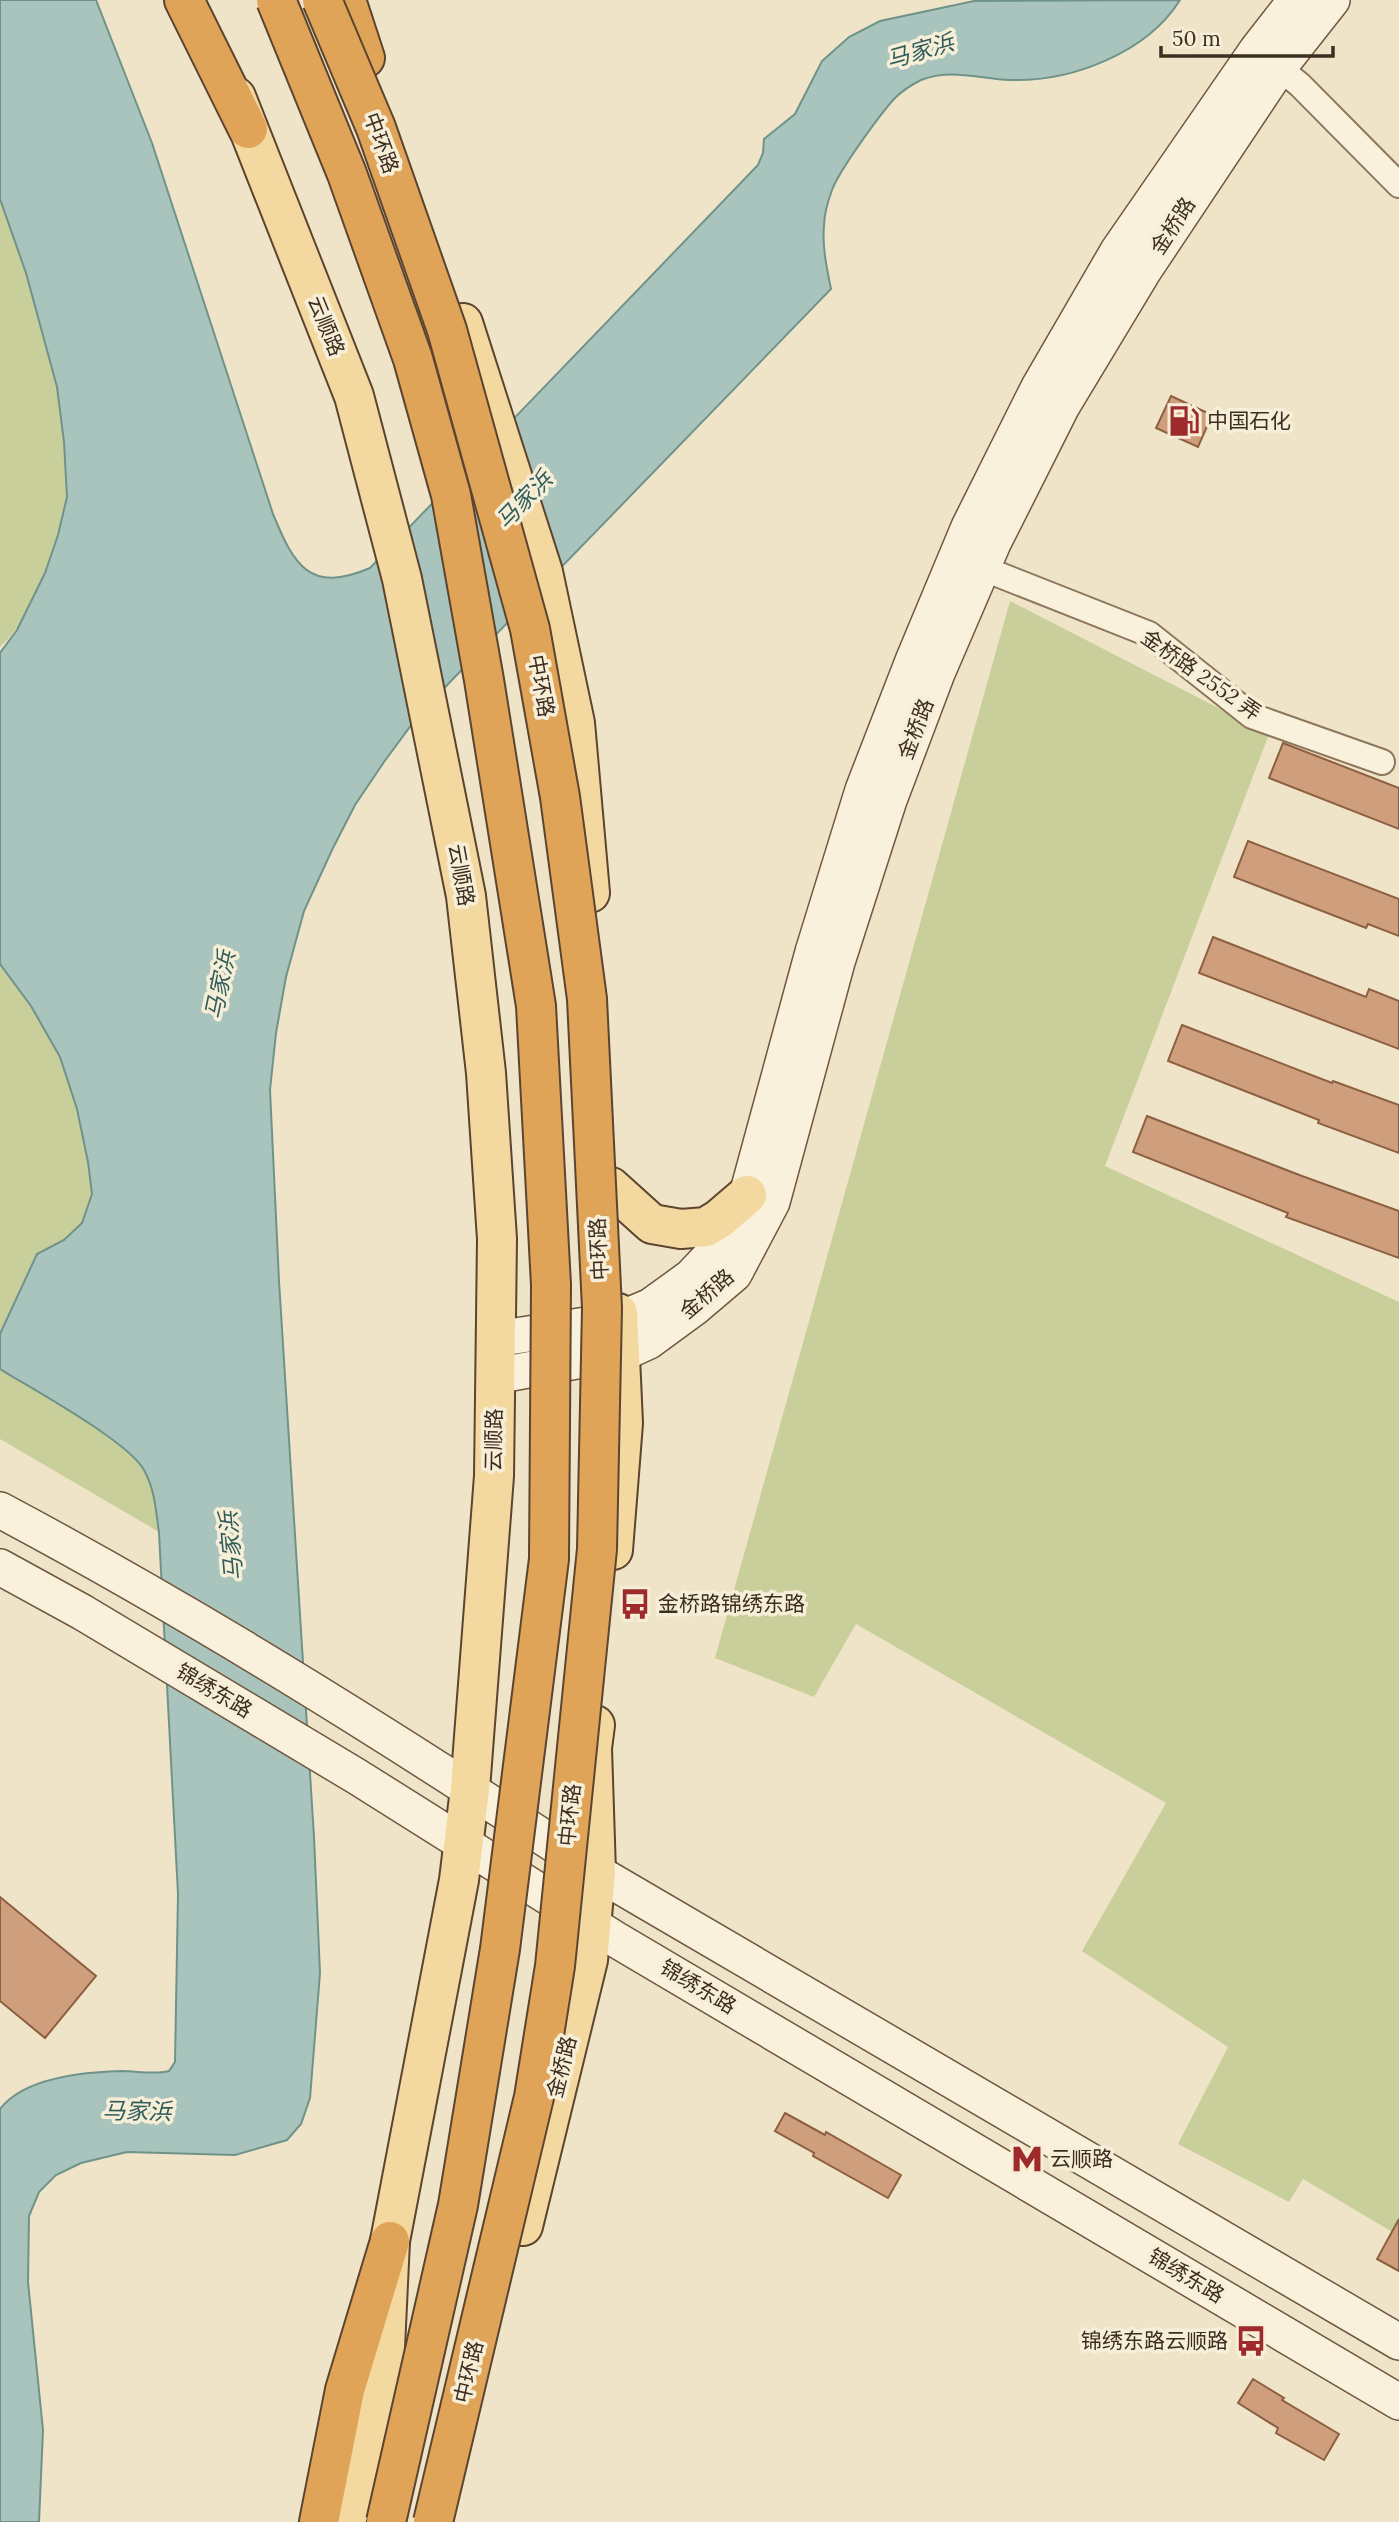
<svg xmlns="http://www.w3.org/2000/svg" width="1399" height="2522" viewBox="0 0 1399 2522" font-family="Lora,'Noto Sans SC',serif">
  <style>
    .green { fill: #c9cf9b }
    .water { fill: #a9c4bc; stroke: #6f938a; stroke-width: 2 }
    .building { fill: #cf9f7d; stroke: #8d5f41; stroke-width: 2 }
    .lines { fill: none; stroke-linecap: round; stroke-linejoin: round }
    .street-casing { stroke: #8d765c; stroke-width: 28 }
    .secondary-casing { stroke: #6f573f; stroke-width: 38 }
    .primary-casing { stroke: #5b4430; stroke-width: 42 }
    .highway-casing { stroke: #5b4430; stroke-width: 42 }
    .street { stroke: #faf1dc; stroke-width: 24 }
    .secondary { stroke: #faf1dc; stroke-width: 35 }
    .primary { stroke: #f3d9a0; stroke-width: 38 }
    .highway { stroke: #e0a458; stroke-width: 38 }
    .highway-bridge-casing { stroke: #5b4430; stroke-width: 42; stroke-linecap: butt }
    .highway-bridge { stroke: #e0a458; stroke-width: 38 }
    .labels { text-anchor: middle; stroke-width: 7; stroke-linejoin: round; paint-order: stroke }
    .street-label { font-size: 21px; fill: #3d2e20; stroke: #f7eed8 }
    .poi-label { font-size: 21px; fill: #3d2e20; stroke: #f7eed8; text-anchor: start }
    .water-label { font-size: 23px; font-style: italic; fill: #2f5d5a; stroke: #f7eed8 }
  </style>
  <rect width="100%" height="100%" fill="#f0e4c8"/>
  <!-- green -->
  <g class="green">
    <path d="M0 199C29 282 60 367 65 456 65 470 68 485 66 499 63 530 51 562 37 590 26 614 20 628 0 647Z"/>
    <polygon points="1010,601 1269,734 1105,1166 1399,1302 1399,2236 1303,2179 1289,2202 1178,2144 1228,2047 1082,1951 1166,1803 856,1624 814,1697 715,1658"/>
    <polygon points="0,964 31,1006 60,1057 77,1109 88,1162 92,1194 82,1223 64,1240 37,1254 0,1334"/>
    <path d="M0 1369C32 1389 128 1441 144 1470 155 1490 156 1511 159 1532L0 1439Z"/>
  </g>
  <!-- water -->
  <path class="water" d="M0 0H96L152 143 273 514C294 565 309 594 370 568L758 165 763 153 764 139 795 114 822 61 849 37 880 21 974 1 1180 0C1147 53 1071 82 1010 80 980 79 951 68 921 80 913 84 901 92 895 98 880 114 839 171 832 190 828 201 824 215 824 226 822 247 827 269 831 289L450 682 415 720 384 762 355 805 332 850 304 911 286 977 276 1033 270 1090 279 1281 314 1837 320 1973 310 2098 301 2124 287 2140 235 2155 127 2152 81 2163 56 2175 39 2192 29 2216 28 2282 43 2430 39 2522H0V2109C24 2078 84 2072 121 2071 138 2071 153 2075 169 2071L175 2062 178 1894 159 1533C156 1511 155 1490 144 1470 128 1441 32 1389 0 1369V1334L37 1254 64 1240 82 1223 92 1194 88 1162 77 1109 60 1057 31 1006 0 964V653L17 630 45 573 58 535 67 497 64 442 57 387 26 273 0 199Z"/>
  <!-- building -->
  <g class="building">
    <polygon points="1171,396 1212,415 1198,447 1156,428"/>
    <polygon points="1283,743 1399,788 1399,829 1269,778"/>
    <polygon points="1248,841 1399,899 1399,936 1368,924 1366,928 1234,877"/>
    <polygon points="1213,937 1366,997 1369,989 1399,1001 1399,1049 1199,973"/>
    <polygon points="1182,1025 1332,1083 1333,1081 1399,1105 1399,1153 1318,1123 1319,1120 1168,1061"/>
    <polygon points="1147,1116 1302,1176 1399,1211 1399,1258 1286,1217 1288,1213 1133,1152"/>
    <polygon points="0,1897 96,1976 45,2038 0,2001"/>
    <polygon points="785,2113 825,2135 826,2132 901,2175 888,2198 813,2156 814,2153 775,2131"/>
    <polygon points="1399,2219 1399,2271 1377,2259"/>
    <polygon points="1253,2379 1284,2398 1282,2400 1339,2434 1324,2460 1276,2433 1278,2428 1238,2403"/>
  </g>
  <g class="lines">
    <defs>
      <g id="street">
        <polyline points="1266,57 1300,85 1399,185"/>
        <polyline points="982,568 1149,634 1252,716 1382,762"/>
      </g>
      <g id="secondary">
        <polyline points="496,1339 618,1320 651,1306 691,1277 723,1243 747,1195 813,952 863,790 913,661 969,527 1039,387 1118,251 1257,50 1296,0"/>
        <polyline points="495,1376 625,1352 649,1341 694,1308 734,1274 772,1202 837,962 889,800 937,673 993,543 1062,406 1144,270 1280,66 1332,0"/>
        <path d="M0 1510C205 1619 402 1744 596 1872L1399 2342"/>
        <polyline points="0,1567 82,1612 356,1776 615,1939 1399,2402"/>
      </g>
      <g id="primary">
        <polyline points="236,97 354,396 402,579 466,896 486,1073 497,1239 494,1476 470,1789 459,1880 390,2241 383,2390 346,2522"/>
        <polyline points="463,323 543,572 575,723 590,893"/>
        <polyline points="611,1187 652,1224 681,1229 706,1227 719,1219 747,1195"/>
        <polyline points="613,1550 623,1423 618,1313"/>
        <polyline points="523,2226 588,1960 596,1872 592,1748 595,1725"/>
      </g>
      <g id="highway">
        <polyline points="184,0 248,129"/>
        <polyline points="346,0 365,58"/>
        <polyline points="319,2522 345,2390 390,2241"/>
      </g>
    </defs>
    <!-- street casing -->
    <use href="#street" class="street-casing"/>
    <!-- secondary casing -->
    <use href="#secondary" class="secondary-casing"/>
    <!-- primary casing -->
    <use href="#primary" class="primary-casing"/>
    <!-- highway casing -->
    <use href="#highway" class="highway-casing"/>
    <!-- street -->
    <use href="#street" class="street"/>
    <!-- secondary -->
    <use href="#secondary" class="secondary"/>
    <!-- primary -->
    <use href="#primary" class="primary"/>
    <!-- highway -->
    <use href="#highway" class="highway"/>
    <defs>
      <g id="highway-bridge">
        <polyline points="276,0 347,174 413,359 451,495 484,680 536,1006 551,1285 549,1559 500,1949 458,2205 386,2522"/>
        <polyline points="322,0 376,128 447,330 530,629 560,797 587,999 602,1308 597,1549 555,1966 534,2097 433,2522"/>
      </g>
    </defs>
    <!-- highway-bridge casing -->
    <use href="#highway-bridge" class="highway-bridge-casing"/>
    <!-- highway-bridge -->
    <use href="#highway-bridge" class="highway-bridge"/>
  </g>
  <!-- icons -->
  <defs>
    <symbol id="fuel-bare" viewBox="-9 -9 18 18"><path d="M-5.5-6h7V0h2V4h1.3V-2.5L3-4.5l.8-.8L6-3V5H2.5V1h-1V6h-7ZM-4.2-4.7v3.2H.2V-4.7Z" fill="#9e2a2b" stroke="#f7eed8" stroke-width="2.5" paint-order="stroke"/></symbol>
    <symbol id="bus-bare" viewBox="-9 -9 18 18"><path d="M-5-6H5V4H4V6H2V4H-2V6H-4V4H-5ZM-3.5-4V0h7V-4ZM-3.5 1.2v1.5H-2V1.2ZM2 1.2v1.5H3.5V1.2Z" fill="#9e2a2b" stroke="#f7eed8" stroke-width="2.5" paint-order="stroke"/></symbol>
    <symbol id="metro-bare" viewBox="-9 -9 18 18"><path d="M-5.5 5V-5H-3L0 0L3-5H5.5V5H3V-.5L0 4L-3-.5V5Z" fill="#9e2a2b" stroke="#f7eed8" stroke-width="2.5" paint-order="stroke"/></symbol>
  </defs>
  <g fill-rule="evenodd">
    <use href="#fuel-bare" x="1162" y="399" width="44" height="44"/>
    <use href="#bus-bare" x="613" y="1582" width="44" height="44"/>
    <use href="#metro-bare" x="1005" y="2137" width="44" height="44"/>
    <use href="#bus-bare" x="1229" y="2319" width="44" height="44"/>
  </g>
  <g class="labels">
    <!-- street labels -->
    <g class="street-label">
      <text transform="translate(381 143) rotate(70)" y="7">中环路</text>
      <text transform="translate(1173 226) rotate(-57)" y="7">金桥路</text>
      <text transform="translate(326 326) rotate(68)" y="7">云顺路</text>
      <text transform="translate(1201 675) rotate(35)" y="7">金桥路 2552 弄</text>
      <text transform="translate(541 686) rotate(80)" y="7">中环路</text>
      <text transform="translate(916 729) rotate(-69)" y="7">金桥路</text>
      <text transform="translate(461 875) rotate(80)" y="7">云顺路</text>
      <text transform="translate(599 1249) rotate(-93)" y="7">中环路</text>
      <text transform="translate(707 1294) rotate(-41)" y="7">金桥路</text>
      <text transform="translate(494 1440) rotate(-89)" y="7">云顺路</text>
      <text transform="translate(214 1691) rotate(31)" y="7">锦绣东路</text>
      <text transform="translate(570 1815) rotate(-84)" y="7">中环路</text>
      <text transform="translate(698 1987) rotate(31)" y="7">锦绣东路</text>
      <text transform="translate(562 2067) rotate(-76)" y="7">金桥路</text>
      <text transform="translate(1186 2276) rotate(31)" y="7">锦绣东路</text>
      <text transform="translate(469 2372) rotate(-77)" y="7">中环路</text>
    </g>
    <!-- poi labels -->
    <g class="poi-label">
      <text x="1207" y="428">中国石化</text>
      <text x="658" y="1611">金桥路锦绣东路</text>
      <text x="1050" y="2166">云顺路</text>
      <text x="1228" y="2348" text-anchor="end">锦绣东路云顺路</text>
    </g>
    <!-- water labels -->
    <g class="water-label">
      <text transform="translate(920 51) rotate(-16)" y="8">马家浜</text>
      <text transform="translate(524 500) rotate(-46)" y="8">马家浜</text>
      <text transform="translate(220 985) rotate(-78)" y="8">马家浜</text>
      <text transform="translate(231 1546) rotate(-95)" y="8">马家浜</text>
      <text transform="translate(137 2111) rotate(1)" y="8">马家浜</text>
    </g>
  </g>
  <!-- scale -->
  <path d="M1161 46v10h172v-10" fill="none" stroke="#3d2e20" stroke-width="3.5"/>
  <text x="1172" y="46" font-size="21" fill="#3d2e20" stroke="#f7eed8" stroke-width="5" paint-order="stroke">50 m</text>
</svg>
